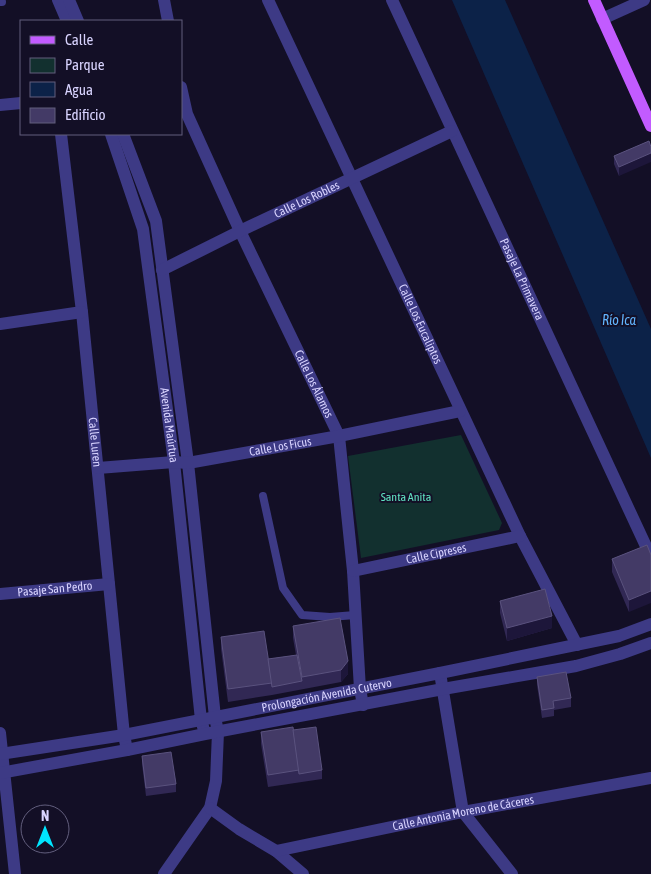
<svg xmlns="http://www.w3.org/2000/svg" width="651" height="874" viewBox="0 0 651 874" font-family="'Asap Condensed',sans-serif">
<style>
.green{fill:#12302f}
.water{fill:#0c2248}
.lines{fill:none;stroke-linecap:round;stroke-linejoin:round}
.service{stroke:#3d3a85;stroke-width:8}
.minor{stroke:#3d3a85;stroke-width:12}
.tertiary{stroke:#3d3a85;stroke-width:12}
.primary{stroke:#c25bff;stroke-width:12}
.wall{fill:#312854}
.shaded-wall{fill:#1d163a}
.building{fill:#433a66;stroke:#5a527e}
.labels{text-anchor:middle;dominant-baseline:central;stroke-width:4;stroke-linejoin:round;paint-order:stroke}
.street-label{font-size:12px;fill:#d9d4ff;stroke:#130f26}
.park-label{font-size:12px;fill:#5fe0c0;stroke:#130f26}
.water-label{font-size:14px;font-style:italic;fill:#62b6ff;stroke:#130f26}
</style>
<rect width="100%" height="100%" fill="#130f26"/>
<path class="green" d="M461 435 502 523 499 530 361 558 348 456Z"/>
<path class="water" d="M452 0H505L651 329V458Z"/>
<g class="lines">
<g class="service">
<path d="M0 2H2"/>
<path d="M263 496 283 588 302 615 330 617 355 615"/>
</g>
<g class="minor">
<path d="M58 0 67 21"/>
<path d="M69 0 78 21"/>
<path d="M164 0 168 21"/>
<path id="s1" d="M268 0 520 536 577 645"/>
<path id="s2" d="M392 0 651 557"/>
<path d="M602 19 644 0"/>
<path id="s3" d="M181 87 187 114 240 231 339 436 353 571 360 689 363 705"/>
<path d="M0 105 21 103"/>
<path id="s4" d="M61 134 82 312 124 735 127 750"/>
<path id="s5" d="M111 134 143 229 174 462 201 720 204 730"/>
<path d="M123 134 156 221 188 463 215 717 218 732 216 781 210 808 164 874"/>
<path id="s6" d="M162 270 240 231 452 131"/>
<path d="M0 324 82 312"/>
<path id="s7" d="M98 468 174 462 188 463 339 436 460 411"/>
<path id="s8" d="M353 571 520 536"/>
<path id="s9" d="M0 594 109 584"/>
<path d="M440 673 463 812 512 874"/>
<path d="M0 733 15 874"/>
<path d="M210 808 239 829 276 851 303 874"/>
<path id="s10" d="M276 851 463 812 651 778"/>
</g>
<g class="tertiary">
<path id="s11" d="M0 754 124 735 440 673 619 636 651 624"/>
<path d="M0 773 127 750 205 734 443 689 576 666 620 654 651 643"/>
</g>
<path class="primary" d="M594 0 651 126"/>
</g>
<g class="wall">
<path d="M649 141 619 176 614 164V156Z"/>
<path d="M647 545 629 612 612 572V559Z"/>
<path d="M500 601 552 628 507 641 500 613Z"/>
<path d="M293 626 348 674 341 682 272 695 228 702 221 649V637L268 659 296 655 293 638Z"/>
<path d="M537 677 571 698V707L554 710V716L542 718 537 685Z"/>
<path d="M293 730 322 770V779L268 787 261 744V732Z"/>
<path d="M142 756 176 784V792L146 796 142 764Z"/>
</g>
<g class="shaded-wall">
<path d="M651 153V162L619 176V167Z"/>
<path d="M651 591V603L629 612V600Z"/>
<path d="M552 616V628L507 641V628Z"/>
<path d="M348 661V674L341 682V670Z"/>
</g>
<g class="building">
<path d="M649 141 651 147V153L619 167 614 156Z"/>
<path d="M647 545 651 555V591L629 600 612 559Z"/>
<path d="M545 589 552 616 507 628 500 601Z"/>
<path d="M340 618 348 661 341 670 302 677 293 626Z"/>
<path d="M264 631 272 683 228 689 221 637Z"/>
<path d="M297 655 302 681 272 687 268 659Z"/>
<path d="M566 672 571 698 553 701 554 708 542 710 537 677Z"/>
<path d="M293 727 299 770 268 775 261 732Z"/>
<path d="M316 727 322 770 299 774 293 730Z"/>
<path d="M171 752 176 784 146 788 142 756Z"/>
</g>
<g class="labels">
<g class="street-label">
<text stroke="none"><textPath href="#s6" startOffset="161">Calle Los Robles</textPath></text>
<text stroke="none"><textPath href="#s2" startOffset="308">Pasaje La Primavera</textPath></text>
<text stroke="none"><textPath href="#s1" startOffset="358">Calle Los Eucaliptos</textPath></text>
<text stroke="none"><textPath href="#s3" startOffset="326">Calle Los Álamos</textPath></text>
<text stroke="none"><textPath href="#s5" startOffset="298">Avenida Maúrtua</textPath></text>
<text stroke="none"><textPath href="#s4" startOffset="310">Calle Luren</textPath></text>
<text stroke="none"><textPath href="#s7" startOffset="184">Calle Los Ficus</textPath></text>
<text stroke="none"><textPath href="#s8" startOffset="85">Calle Cipreses</textPath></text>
<text stroke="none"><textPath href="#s9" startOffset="55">Pasaje San Pedro</textPath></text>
<text stroke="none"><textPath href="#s11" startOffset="332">Prolongación Avenida Cutervo</textPath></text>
<text stroke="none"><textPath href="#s10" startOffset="191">Calle Antonia Moreno de Cáceres</textPath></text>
</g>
<g class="park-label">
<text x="406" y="497">Santa Anita</text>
</g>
<g class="water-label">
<text x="619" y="320">Río Ica</text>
</g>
</g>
<rect x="20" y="20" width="162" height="115" fill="#130f26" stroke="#625e7d"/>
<rect x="30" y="36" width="25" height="8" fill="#c25bff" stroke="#625e7d"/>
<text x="65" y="45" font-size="15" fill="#d9d4ff">Calle</text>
<rect x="30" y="58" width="25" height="15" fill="#12302f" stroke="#625e7d"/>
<text x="65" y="70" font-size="15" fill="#d9d4ff">Parque</text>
<rect x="30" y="82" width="25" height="15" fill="#0c2248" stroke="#625e7d"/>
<text x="65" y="95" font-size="15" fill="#d9d4ff">Agua</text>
<rect x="30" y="108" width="25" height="15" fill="#433a66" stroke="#625e7d"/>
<text x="65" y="120" font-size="15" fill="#d9d4ff">Edificio</text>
<g transform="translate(45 829)"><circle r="24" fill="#130f26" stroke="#625e7d"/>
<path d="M0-4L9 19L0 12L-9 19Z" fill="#00e5ff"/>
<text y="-8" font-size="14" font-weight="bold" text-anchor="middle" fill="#d9d4ff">N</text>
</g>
</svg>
